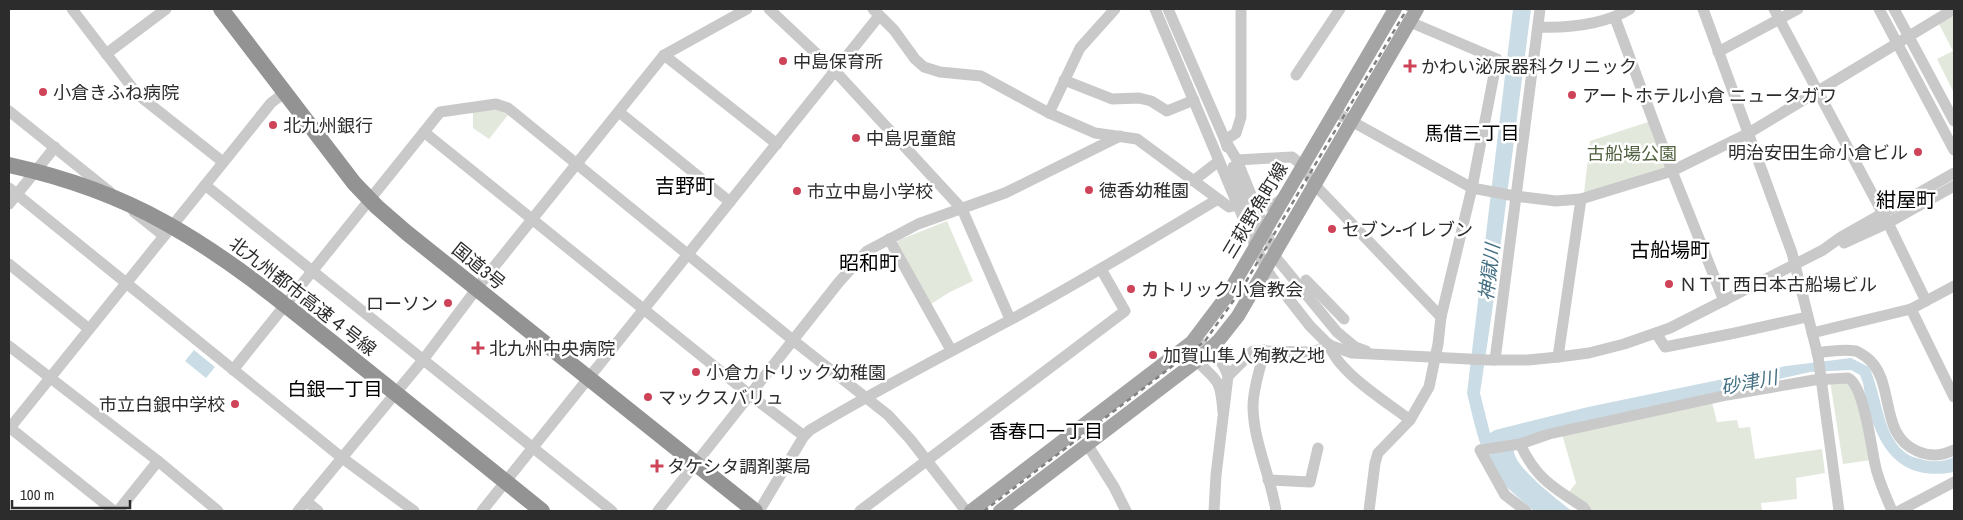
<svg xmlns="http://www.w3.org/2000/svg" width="1963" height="520" viewBox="0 0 1963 520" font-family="'Archivo Narrow','Noto Sans JP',sans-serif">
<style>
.green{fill:#e3e8dc}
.water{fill:#cadde6}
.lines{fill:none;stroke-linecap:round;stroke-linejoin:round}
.minor{stroke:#c9c9c9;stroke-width:11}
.major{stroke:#a4a4a4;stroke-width:14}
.highway{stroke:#939393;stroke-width:16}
.rail{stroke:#818181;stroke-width:2.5;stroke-dasharray:5 4;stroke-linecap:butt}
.highway-bridge{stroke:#939393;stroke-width:16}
.poi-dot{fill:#ce4358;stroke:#fff;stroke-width:2}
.labels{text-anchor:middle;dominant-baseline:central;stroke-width:5;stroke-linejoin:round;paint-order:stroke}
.poi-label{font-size:18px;fill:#2c2c2c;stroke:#fff;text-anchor:start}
.park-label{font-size:18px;fill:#526240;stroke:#fff}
.street-label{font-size:18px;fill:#2c2c2c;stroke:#fff}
.neighbourhood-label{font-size:19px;fill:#000;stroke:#fff}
.water-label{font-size:19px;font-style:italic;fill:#457084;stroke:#fff}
.quarter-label{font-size:20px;fill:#000;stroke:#fff}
</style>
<rect width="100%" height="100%" fill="#fff"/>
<g class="green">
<path d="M1954 12V93L1937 59 1953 51 1938 22Z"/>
<path d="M499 109 508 115 489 139 473 128V112Z"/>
<path d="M1651 121 1667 169 1584 193 1590 141Z"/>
<path d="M947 221 973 281 950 292 931 304 897 243 899 240Z"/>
<path d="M1830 381 1853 384 1871 460 1843 464Z"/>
<path d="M1712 402 1717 422 1737 420 1739 428 1750 427 1755 459 1822 449 1825 473 1796 478 1797 499 1761 503 1762 511H1591L1569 492 1576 483 1562 434Z"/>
</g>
<g class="water">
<path d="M1513 9H1531L1492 312 1480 393 1490 433 1495 430 1588 407 1786 366 1851 358 1869 367C1882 393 1882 440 1909 455 1913 458 1919 458 1924 460 1934 462 1944 462 1954 457V472C1891 484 1872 435 1863 383L1860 375 1851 370 1810 372 1653 407 1513 443C1514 447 1513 452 1515 455 1519 470 1559 501 1572 511H1534C1520 499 1506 488 1495 474 1480 454 1473 417 1467 393Z"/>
<path d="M194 350 215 367 206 378 185 361Z"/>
</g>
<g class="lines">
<g class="minor">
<path d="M72 9 137 94 223 162"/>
<path d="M769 9 835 71 962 209 1010 319"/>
<path d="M873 9 894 30 915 59 924 67 940 72 981 76 1049 113 1095 133 1137 139 1229 207 1237 205"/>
<path d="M1155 9 1250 234 1266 269 1273 279 1310 326 1329 345 1352 353 1488 360H1528L1558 357 1589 353 1624 344 1670 328 1823 250 1841 237 1954 173"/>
<path d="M1168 9 1225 140 1237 160 1277 259 1337 332 1355 347 1366 351"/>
<path d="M1703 9 1792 253 1818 356 1839 511"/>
<path d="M1774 9 1891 229 1926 301"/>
<path d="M1879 9 1954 150"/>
<path d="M1894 9 1954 121"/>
<path d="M1615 18 1672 171 1724 301"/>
<path d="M1538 27C1568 28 1603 25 1630 9"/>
<path d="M1718 52 1798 9"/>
<path d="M106 54 166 9"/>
<path d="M664 55 777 144"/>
<path d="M1296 75 1340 9"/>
<path d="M1064 80 1112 99 1139 98 1151 101 1167 111 1194 100"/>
<path d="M9 111 110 192"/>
<path d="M619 112 730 202"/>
<path d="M1335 112 1472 188 1515 196 1556 201 1581 199 1672 171 1747 134 1954 9"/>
<path d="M1049 113 1080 48 1115 9"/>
<path d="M424 132 750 395 804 436"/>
<path d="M1227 147 1225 140 1236 133 1241 117V9"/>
<path d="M1237 160 1292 157 1303 166 1314 184 1441 317"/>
<path d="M1233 167 1258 234"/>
<path d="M1193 181 1219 161"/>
<path d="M205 185 612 511"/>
<path d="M9 188 341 457 414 511"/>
<path d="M1255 202C1266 209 1274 206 1284 197"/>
<path d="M9 204 55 147"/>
<path d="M134 212 164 236"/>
<path d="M889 239 951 350"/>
<path d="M1844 243 1888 223 1954 186"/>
<path d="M9 264 89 329"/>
<path d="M1306 280 1344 319"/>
<path d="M1911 309 1954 397"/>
<path d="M1656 333 1665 347 1735 333 1807 317"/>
<path d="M1812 333 1911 309 1954 286"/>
<path d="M1329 344C1337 372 1387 402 1410 420"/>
<path d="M9 346 158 461 218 511"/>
<path d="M1264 350C1261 368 1253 387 1253 406 1253 441 1271 477 1276 511"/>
<path d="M1817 353C1829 351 1844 349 1856 351 1859 352 1863 355 1866 357 1897 380 1877 434 1917 451 1931 457 1941 456 1954 450"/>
<path d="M1558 357 1581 199"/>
<path d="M1495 360 1540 9"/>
<path d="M233 370 440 112 496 104 508 108 794 341 888 415 910 439 966 511"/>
<path d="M1228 376 1253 351 1309 352 1316 351 1329 345"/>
<path d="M9 427 114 511"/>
<path d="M9 429 271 103 284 93"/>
<path d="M1087 444 1114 487 1126 511"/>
<path d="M1520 444C1536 478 1552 487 1583 507L1586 511"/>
<path d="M1268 480 1310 482 1318 448"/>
<path d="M306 501 318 511"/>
<path d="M118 511 158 461"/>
<path d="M298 511 423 360 481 283 664 55 747 9"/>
<path d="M482 511 879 16"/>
<path d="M658 511 839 282 867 251 918 224 1005 193 1120 136"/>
<path d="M759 511 804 436 810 430C876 390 944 355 1012 319 1082 281 1150 240 1218 199"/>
<path d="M860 511 1125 311 1101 269"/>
<path d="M1214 511 1216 475 1228 376C1223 361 1208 342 1192 342 1185 358 1212 371 1218 384 1222 393 1222 403 1223 412"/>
<path d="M1369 511 1375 463 1378 453 1410 420 1429 387 1438 344 1441 317 1472 188 1497 59 1410 22"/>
<path d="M1526 511 1505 495 1480 450 1520 444 1549 434 1727 395 1814 380 1848 378C1864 385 1871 446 1875 464 1878 480 1886 496 1892 511"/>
<path d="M1899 511 1954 482"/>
</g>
<g class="major">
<path d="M971 511 1192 342 1226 297 1395 9"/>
<path d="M1000 511 1198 360 1219 340 1238 316 1417 9"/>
</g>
<path class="highway" d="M221 9 354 183 377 207 407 233 755 511"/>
<path class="rail" d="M984 511 1205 341 1241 290 1407 9"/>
<path class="highway-bridge" d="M9 165C63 177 116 195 164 222 233 260 293 311 354 360 417 410 480 461 542 511"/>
</g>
<g class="poi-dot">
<circle cx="783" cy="61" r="5"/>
<path d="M1407.5 58.5h5v5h5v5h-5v5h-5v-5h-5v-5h5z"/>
<circle cx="43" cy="92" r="5"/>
<circle cx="1572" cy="95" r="5"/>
<circle cx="273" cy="125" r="5"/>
<circle cx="856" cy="138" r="5"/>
<circle cx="1918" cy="152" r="5"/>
<circle cx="1089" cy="190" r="5"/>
<circle cx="797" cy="191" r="5"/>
<circle cx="1332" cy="229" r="5"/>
<circle cx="1669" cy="284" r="5"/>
<circle cx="1131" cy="289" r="5"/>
<circle cx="448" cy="303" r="5"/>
<path d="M475.5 340.5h5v5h5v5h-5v5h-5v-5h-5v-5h5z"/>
<circle cx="1153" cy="355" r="5"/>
<circle cx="696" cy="372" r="5"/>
<circle cx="648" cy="397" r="5"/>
<circle cx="235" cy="404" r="5"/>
<path d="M654.5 458.5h5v5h5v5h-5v5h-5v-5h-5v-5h5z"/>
</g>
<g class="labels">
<g class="poi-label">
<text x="793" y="61">中島保育所</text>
<text x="1421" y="66">かわい泌尿器科クリニック</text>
<text x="53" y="92">小倉きふね病院</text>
<text x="1582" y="95">アートホテル小倉 ニュータガワ</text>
<text x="283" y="125">北九州銀行</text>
<text x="866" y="138">中島児童館</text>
<text x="1908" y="152" text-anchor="end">明治安田生命小倉ビル</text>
<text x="1099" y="190">徳香幼稚園</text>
<text x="807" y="191">市立中島小学校</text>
<text x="1342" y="229">セブン-イレブン</text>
<text x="1679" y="284">ＮＴＴ西日本古船場ビル</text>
<text x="1141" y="289">カトリック小倉教会</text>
<text x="438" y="303" text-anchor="end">ローソン</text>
<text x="489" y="348">北九州中央病院</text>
<text x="1163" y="355">加賀山隼人殉教之地</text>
<text x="706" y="372">小倉カトリック幼稚園</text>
<text x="658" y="397">マックスバリュ</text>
<text x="225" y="404" text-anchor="end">市立白銀中学校</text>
<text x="667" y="466">タケシタ調剤薬局</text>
</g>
<g class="park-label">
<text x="1632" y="153">古船場公園</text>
</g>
<g class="street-label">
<text transform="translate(1255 210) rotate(-59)">三萩野魚町線</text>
<text transform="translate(479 266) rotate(39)">国道3号</text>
<text transform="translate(303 296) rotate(38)">北九州都市高速４号線</text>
</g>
<g class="neighbourhood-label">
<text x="1472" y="133">馬借三丁目</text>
<text x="335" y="389">白銀一丁目</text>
<text x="1046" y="431">香春口一丁目</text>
</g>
<g class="water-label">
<text transform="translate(1489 272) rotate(-83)">神獄川</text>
<text transform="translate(1749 382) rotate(-11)">砂津川</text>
</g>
<g class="quarter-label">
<text x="685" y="185">吉野町</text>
<text x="1906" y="199">紺屋町</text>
<text x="1670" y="249">古船場町</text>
<text x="869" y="262">昭和町</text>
</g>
</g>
<rect width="1963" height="520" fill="none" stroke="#2c2c2c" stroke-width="20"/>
<path d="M12 500v8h118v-8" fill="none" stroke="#2c2c2c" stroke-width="2.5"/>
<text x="20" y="500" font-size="15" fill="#2c2c2c" stroke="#ffffff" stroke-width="4" paint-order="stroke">100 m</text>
</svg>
